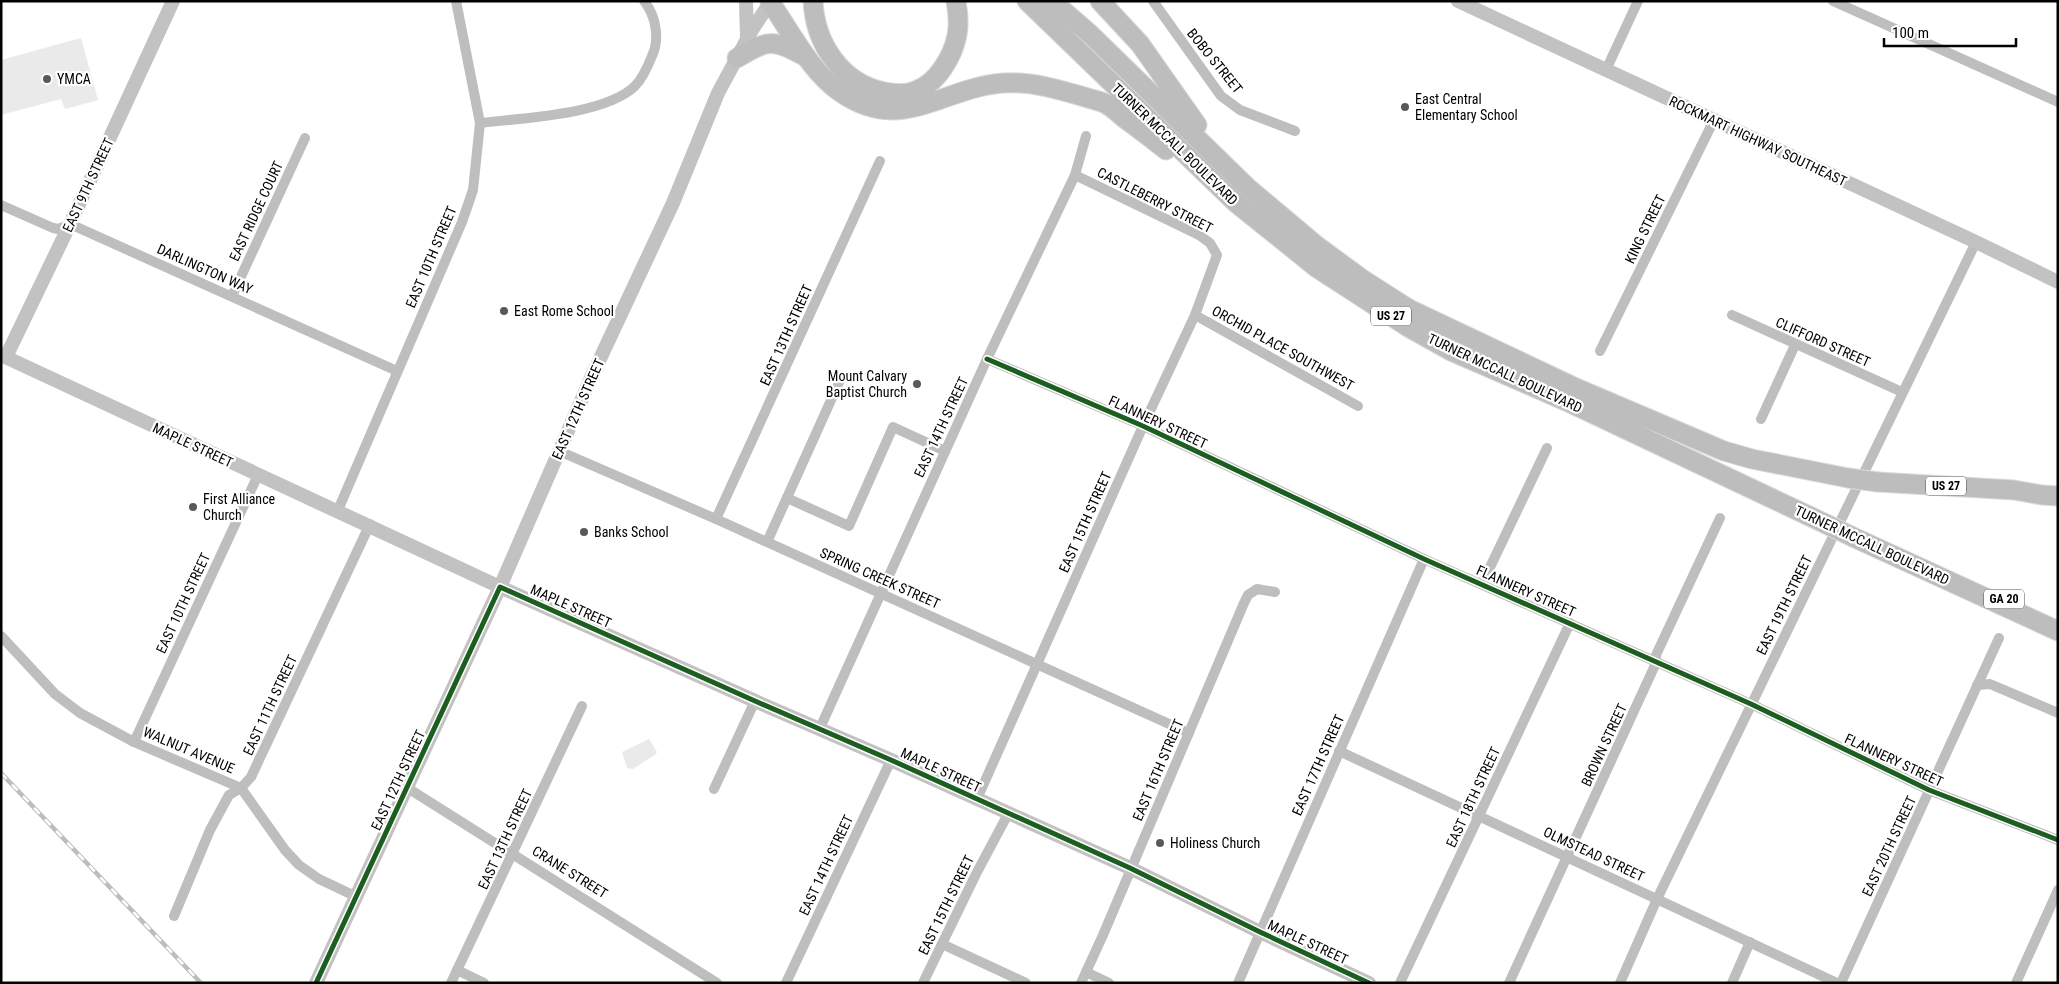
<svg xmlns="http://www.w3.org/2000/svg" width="2059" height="984" viewBox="0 0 2059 984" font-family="'Roboto Condensed',sans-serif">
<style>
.green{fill:#eaeaea}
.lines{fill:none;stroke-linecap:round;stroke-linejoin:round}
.highway-casing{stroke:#dbdbdb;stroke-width:21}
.street{stroke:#bebebe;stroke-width:10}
.secondary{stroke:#c2c2c2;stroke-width:14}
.highway{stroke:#bdbdbd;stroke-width:19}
.rail-casing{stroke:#bdbdbd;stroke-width:4.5}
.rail{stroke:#fff;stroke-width:2.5;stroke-dasharray:8;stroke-linecap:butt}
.highway-bridge-casing{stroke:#dbdbdb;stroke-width:21;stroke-linecap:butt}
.highway-bridge{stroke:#bdbdbd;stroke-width:19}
.cycleway-casing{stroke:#fff;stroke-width:8}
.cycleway{stroke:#1b5e20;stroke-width:5}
.poi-dot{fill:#595959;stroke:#fff;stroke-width:2}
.labels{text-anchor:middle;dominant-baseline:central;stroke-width:4.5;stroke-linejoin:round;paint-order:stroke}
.shield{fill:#fff;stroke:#4c4c4c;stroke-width:1}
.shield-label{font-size:12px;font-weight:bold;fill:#000}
.street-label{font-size:14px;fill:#000;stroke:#fff}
.poi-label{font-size:14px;fill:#000;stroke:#fff;text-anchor:start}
</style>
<rect width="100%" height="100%" fill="#fff"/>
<g class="green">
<path d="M81 38 98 100 65 109 61 99 1 115V60Z"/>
<path d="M649 739 657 752 656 754 633 769 627 768 622 752Z"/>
</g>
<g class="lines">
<g class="highway-casing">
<g id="highway">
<path d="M813 1C815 44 842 84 885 92 895 94 905 95 915 91 937 84 953 56 957 35 959 25 958 12 956 1"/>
<path d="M1027 1 1235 202 1317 268 1408 327 1451 351 1566 401 1826 524"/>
<path d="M1052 1 1091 35 1248 188 1317 246 1362 279 1409 309 1576 388 1724 451 1752 459 1848 478"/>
<path d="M1100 1 1140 44 1197 125"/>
<path d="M770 2C791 32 810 71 840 92 901 135 941 88 1003 83 1032 81 1061 90 1088 98 1094 100 1101 101 1106 104 1112 107 1118 113 1124 118 1138 128 1152 139 1166 150"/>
<path d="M737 58C769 39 773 39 806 57"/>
<path d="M1878 482 2014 490 2042 495 2058 496"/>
<path d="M1853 537 2058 631"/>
</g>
</g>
<g class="street">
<path d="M1153 1 1221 96 1240 110 1295 131"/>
<path d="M1833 1 2058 102"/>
<path d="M1606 70 1638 1"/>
<path d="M480 123C522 118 605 115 635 86 643 78 648 66 652 56 660 39 656 16 644 1"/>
<path d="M1 205 53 228 58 229 70 224 397 371"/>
<path d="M232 296 305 138"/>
<path d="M1195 315 1358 406"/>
<path d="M1732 315 1902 392"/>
<path d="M1600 351 1714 120"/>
<path d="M987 359 1143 426 1424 559 1751 704 1929 790 2058 840"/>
<path d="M1761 419 1795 345"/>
<path d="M559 451 716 519 1189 733"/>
<path d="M787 498 849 526 893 427 945 451"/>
<path d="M338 510 462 222 473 190 480 123 456 1"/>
<path d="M716 519 880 161"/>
<path d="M767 542 841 378"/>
<path d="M1482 584 1547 448"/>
<path d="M1 636 55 694 80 713 134 742 241 788 285 850 299 865 319 879 357 897"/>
<path d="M1977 685 1990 684 2058 713"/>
<path d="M820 728 987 359 1075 175 1086 136"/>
<path d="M134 742 258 475"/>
<path d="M1339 751 1837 983"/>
<path d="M406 787 717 983"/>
<path d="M714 789 755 701"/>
<path d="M977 799 1143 426 1195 315 1217 255 1210 243 1199 235 1075 175"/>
<path d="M174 916 210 830 229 795 241 788 251 777 370 524"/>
<path d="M942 944 1026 983"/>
<path d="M457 970 484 983"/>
<path d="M1086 972 1109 983"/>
<path d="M451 983 582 706"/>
<path d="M786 983 891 760"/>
<path d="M923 983 976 874 1008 814"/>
<path d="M1081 983 1103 935 1244 603 1248 595 1257 589 1275 592"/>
<path d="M1238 983 1424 559"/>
<path d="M1400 983 1570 623"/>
<path d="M1509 983 1656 663V655L1720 518"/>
<path d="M1620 983 1657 899 1976 242"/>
<path d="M1732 983 1750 942"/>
<path d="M1841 983 1999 638"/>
<path d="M2016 983 2058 890"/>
</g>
<g class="secondary">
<path d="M746 1 747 38"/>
<path d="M1458 1 1976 242 2058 282"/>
<path d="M1 355 500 587 755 701 891 760 1130 868 1260 932 1369 983"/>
<path d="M6 357 70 224 173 1"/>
<path d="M316 983 500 587 591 378 673 203 718 93 752 30 771 1"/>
</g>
<use href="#highway" class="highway"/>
<g class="rail-casing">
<path id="rail" d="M1 773 201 983"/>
</g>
<use href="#rail" class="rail"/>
<g class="highway-bridge-casing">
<g id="highway-bridge">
<path d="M1848 478 1878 482"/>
<path d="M1826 524 1853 537"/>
</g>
</g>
<use href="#highway-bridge" class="highway-bridge"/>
<g class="cycleway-casing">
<g id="cycleway">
<path d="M987 359 1143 426 1424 559 1751 704 1929 790 2058 840"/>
<path d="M316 983 500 587 755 701 891 760 1130 868 1260 932 1369 983"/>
</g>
</g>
<use href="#cycleway" class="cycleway"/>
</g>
<g class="poi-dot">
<circle cx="47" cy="79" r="5"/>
<circle cx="1405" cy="107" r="5"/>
<circle cx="504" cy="311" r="5"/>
<circle cx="917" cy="384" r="5"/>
<circle cx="193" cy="507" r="5"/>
<circle cx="584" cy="532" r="5"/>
<circle cx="1160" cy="843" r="5"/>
</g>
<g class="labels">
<g class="shield">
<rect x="1371" y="306.5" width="40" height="19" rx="4"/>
<rect x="1926" y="476.5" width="40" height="19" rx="4"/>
<rect x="1984" y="589.5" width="40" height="19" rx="4"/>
</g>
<g class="shield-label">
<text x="1391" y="316">US 27</text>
<text x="1946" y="486">US 27</text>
<text x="2004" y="599">GA 20</text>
</g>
<g class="street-label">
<text transform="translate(1215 61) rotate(51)">BOBO STREET</text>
<text transform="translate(1758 141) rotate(25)">ROCKMART HIGHWAY SOUTHEAST</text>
<text transform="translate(1175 144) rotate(44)">TURNER MCCALL BOULEVARD</text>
<text transform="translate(88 185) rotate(-65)">EAST 9TH STREET</text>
<text transform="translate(1155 200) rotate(27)">CASTLEBERRY STREET</text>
<text transform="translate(256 211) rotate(-65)">EAST RIDGE COURT</text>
<text transform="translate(1645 229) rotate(-64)">KING STREET</text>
<text transform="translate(431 257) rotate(-67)">EAST 10TH STREET</text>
<text transform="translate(205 269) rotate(24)">DARLINGTON WAY</text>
<text transform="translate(786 335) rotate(-66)">EAST 13TH STREET</text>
<text transform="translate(1823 342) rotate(24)">CLIFFORD STREET</text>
<text transform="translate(1283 348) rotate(29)">ORCHID PLACE SOUTHWEST</text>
<text transform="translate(1505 373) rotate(25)">TURNER MCCALL BOULEVARD</text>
<text transform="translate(578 409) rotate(-66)">EAST 12TH STREET</text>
<text transform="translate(1158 422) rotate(25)">FLANNERY STREET</text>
<text transform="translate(941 427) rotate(-65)">EAST 14TH STREET</text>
<text transform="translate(193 445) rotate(25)">MAPLE STREET</text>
<text transform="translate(1085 522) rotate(-66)">EAST 15TH STREET</text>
<text transform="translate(1872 545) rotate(25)">TURNER MCCALL BOULEVARD</text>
<text transform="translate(880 578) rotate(24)">SPRING CREEK STREET</text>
<text transform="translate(1526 591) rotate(24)">FLANNERY STREET</text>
<text transform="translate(183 603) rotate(-65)">EAST 10TH STREET</text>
<text transform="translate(1784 605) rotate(-64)">EAST 19TH STREET</text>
<text transform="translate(571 606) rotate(24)">MAPLE STREET</text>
<text transform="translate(270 705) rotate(-65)">EAST 11TH STREET</text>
<text transform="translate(1604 745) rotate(-65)">BROWN STREET</text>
<text transform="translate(189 750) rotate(23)">WALNUT AVENUE</text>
<text transform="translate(1894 760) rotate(25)">FLANNERY STREET</text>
<text transform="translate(1318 765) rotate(-66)">EAST 17TH STREET</text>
<text transform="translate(941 770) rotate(25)">MAPLE STREET</text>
<text transform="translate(1158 770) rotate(-67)">EAST 16TH STREET</text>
<text transform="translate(398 780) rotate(-65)">EAST 12TH STREET</text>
<text transform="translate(1473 797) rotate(-65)">EAST 18TH STREET</text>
<text transform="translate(505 839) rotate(-65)">EAST 13TH STREET</text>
<text transform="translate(1889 846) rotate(-65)">EAST 20TH STREET</text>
<text transform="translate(1594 854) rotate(25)">OLMSTEAD STREET</text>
<text transform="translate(826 865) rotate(-65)">EAST 14TH STREET</text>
<text transform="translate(570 872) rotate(32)">CRANE STREET</text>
<text transform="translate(946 905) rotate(-64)">EAST 15TH STREET</text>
<text transform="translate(1308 942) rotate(25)">MAPLE STREET</text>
</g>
<g class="poi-label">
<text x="57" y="79">YMCA</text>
<text x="1415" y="99">East Central<tspan x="1415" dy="16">Elementary School</tspan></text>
<text x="514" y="311">East Rome School</text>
<text x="907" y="376" text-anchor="end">Mount Calvary<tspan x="907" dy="16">Baptist Church</tspan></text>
<text x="203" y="499">First Alliance<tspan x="203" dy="16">Church</tspan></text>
<text x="594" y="532">Banks School</text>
<text x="1170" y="843">Holiness Church</text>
</g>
</g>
<rect width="2059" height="984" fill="none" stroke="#000000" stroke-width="5"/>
<path d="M1884 38v8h132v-8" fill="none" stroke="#000000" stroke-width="2.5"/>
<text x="1892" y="38" font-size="15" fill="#000000" stroke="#ffffff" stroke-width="4" paint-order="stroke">100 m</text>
</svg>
